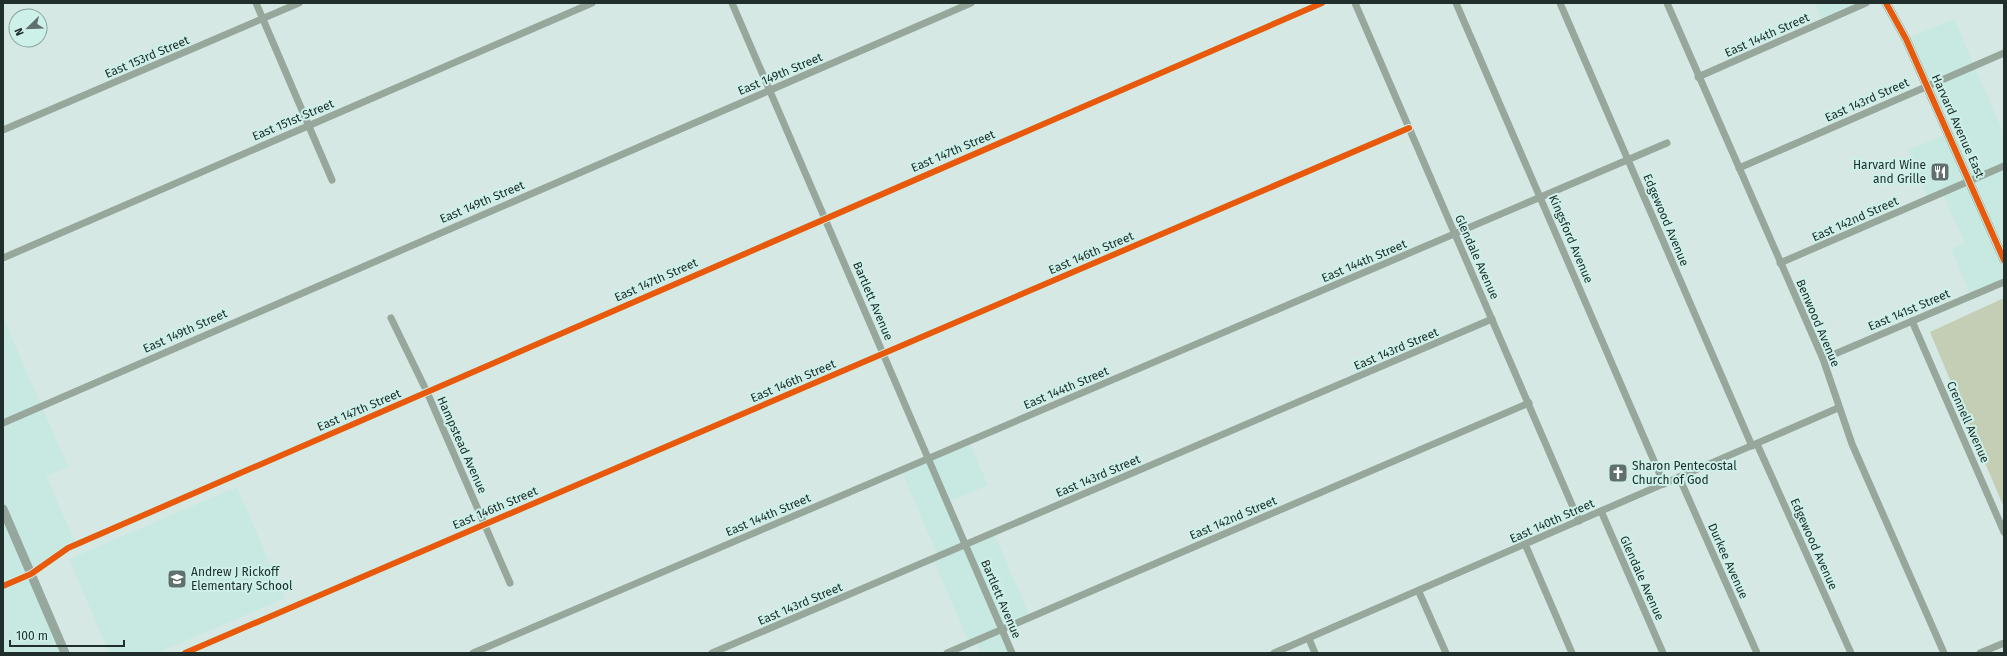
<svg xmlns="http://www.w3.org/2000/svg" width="2007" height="656" viewBox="0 0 2007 656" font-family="'Fira Sans',sans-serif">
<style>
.built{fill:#c8e9e2}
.green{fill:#c4ceb4}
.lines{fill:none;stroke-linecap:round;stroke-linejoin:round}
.minor{stroke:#97a79c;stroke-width:7}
.major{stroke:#96a89e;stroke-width:9}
.cycleway-casing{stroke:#cdf0e9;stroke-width:8}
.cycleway{stroke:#e8590c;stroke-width:6}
.labels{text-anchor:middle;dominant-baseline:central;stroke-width:4;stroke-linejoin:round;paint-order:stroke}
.street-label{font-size:12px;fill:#212f2c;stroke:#cdf0e9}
.poi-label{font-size:12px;fill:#212f2c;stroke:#cdf0e9;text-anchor:start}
</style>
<rect width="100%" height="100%" fill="#d5e8e4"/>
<g class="built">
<path d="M1815 3H1866L1823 22Z"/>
<path d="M1954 19 2004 134V282L1971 296 1951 249 1965 243 1942 193 1928 199 1908 150 1949 133 1906 39Z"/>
<path d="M5 322 68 467 46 476 76 544 31 574 65 653H3V323Z"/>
<path d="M969 442 988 485 948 502 966 545 994 533 1030 617 1002 629 1012 653H980L975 641 969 643 933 559 938 556 901 470Z"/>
<path d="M237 487 285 598 157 653H109L69 559Z"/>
</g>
<path class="green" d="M2004 298V508L1930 332Z"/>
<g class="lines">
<g class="minor">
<path d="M256 3 332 180"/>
<path d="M732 3 1012 653"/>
<path d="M1355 3 1579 521"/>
<path d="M1456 3 1664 484"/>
<path d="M1560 3 1752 446"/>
<path d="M1667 3 1823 359 1852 444 1944 653"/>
<path d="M1698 77 1866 3"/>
<path d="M3 130 299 3"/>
<path d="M1739 168 2004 53"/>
<path d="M3 258 592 3"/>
<path d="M1780 263 2004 166"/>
<path d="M391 318 427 392 510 583"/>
<path d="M1912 321 2004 532"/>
<path d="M1823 359 2004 282"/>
<path d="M3 423 971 3"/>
<path d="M1757 444 1851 653"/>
<path d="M1679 477 1757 653"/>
<path d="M1601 511 1663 653"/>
<path d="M1525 544 1572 653"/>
<path d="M3 586 31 574 68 548 1322 3"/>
<path d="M1419 592 1446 653"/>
<path d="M1309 639 1315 653"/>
<path d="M185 653 1409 128"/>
<path d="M473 653 1667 143"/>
<path d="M712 653 1492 319"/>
<path d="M947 653 1529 403"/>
<path d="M1274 653 1838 408"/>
<path d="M1980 653 2004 643"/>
</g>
<g class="major">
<path d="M1886 3 1906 39 2004 260"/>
<path d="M3 509 65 653"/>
</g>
<g class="cycleway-casing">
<g id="cycleway">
<path d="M1886 3 1906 39 2004 260"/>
<path d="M3 586 31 574 68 548 1322 3"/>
<path d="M185 653 1409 128"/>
</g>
</g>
<use href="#cycleway" class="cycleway"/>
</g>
<defs>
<g id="restaurant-square" transform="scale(1)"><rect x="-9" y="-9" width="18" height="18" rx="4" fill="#60706c" stroke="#cdf0e9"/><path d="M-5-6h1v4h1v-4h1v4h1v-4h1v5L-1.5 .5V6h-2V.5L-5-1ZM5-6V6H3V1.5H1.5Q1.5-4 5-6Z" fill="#fff"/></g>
<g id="church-square" transform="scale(1)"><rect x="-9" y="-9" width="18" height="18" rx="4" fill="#60706c" stroke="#cdf0e9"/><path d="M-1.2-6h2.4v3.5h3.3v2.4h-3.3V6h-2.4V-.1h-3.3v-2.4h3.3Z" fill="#fff"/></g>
<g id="school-square" transform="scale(1)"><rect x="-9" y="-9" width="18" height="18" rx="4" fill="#60706c" stroke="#cdf0e9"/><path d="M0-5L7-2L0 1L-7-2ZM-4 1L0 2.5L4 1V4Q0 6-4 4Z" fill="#fff"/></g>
</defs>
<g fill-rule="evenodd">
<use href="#restaurant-square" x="1940" y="172"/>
<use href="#church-square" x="1618" y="473"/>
<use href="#school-square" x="177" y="579"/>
</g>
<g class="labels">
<g class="street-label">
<text transform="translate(1767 35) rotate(-24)">East 144th Street</text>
<text transform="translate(147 57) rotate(-23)">East 153rd Street</text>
<text transform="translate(780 74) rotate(-23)">East 149th Street</text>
<text transform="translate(1867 100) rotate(-24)">East 143rd Street</text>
<text transform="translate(293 120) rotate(-23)">East 151st Street</text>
<text transform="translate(1958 126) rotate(66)">Harvard Avenue East</text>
<text transform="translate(953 151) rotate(-23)">East 147th Street</text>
<text transform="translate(482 202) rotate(-23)">East 149th Street</text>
<text transform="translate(1855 219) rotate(-24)">East 142nd Street</text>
<text transform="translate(1666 220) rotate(67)">Edgewood Avenue</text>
<text transform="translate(1571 239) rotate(67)">Kingsford Avenue</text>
<text transform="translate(1091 253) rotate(-23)">East 146th Street</text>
<text transform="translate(1477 257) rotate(66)">Glendale Avenue</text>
<text transform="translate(1364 261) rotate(-23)">East 144th Street</text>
<text transform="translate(656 280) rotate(-24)">East 147th Street</text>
<text transform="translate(873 301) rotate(67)">Bartlett Avenue</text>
<text transform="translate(1909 310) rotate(-23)">East 141st Street</text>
<text transform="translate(1818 323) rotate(67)">Benwood Avenue</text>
<text transform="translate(185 331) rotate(-24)">East 149th Street</text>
<text transform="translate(1396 349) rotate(-23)">East 143rd Street</text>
<text transform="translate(793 381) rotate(-23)">East 146th Street</text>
<text transform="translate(1066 388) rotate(-23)">East 144th Street</text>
<text transform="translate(359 410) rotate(-23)">East 147th Street</text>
<text transform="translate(1968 422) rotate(66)">Crennell Avenue</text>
<text transform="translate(462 445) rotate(66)">Hampstead Avenue</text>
<text transform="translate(1098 476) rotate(-23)">East 143rd Street</text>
<text transform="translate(495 508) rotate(-23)">East 146th Street</text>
<text transform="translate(768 515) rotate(-23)">East 144th Street</text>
<text transform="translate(1233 518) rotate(-23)">East 142nd Street</text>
<text transform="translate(1552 521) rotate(-24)">East 140th Street</text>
<text transform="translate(1814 544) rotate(66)">Edgewood Avenue</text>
<text transform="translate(1728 561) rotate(66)">Durkee Avenue</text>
<text transform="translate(1642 578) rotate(66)">Glendale Avenue</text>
<text transform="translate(1001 599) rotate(67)">Bartlett Avenue</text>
<text transform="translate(800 604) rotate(-23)">East 143rd Street</text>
</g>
<g class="poi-label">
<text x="1926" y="165" text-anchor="end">Harvard Wine<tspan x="1926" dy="14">and Grille</tspan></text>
<text x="1632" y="466">Sharon Pentecostal<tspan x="1632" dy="14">Church of God</tspan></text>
<text x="191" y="572">Andrew J Rickoff<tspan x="191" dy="14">Elementary School</tspan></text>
</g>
</g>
<rect width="2007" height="656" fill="none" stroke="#212f2c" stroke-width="8"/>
<g transform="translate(28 28) rotate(247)"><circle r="19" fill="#cdf0e9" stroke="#88a39d"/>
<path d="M0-3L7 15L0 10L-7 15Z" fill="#60706c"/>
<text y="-6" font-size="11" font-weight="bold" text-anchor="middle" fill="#212f2c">N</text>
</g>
<path d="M10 640v6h114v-6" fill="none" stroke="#212f2c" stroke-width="2"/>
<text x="16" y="640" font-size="12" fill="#212f2c" stroke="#cdf0e9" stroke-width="3" paint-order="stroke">100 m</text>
</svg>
